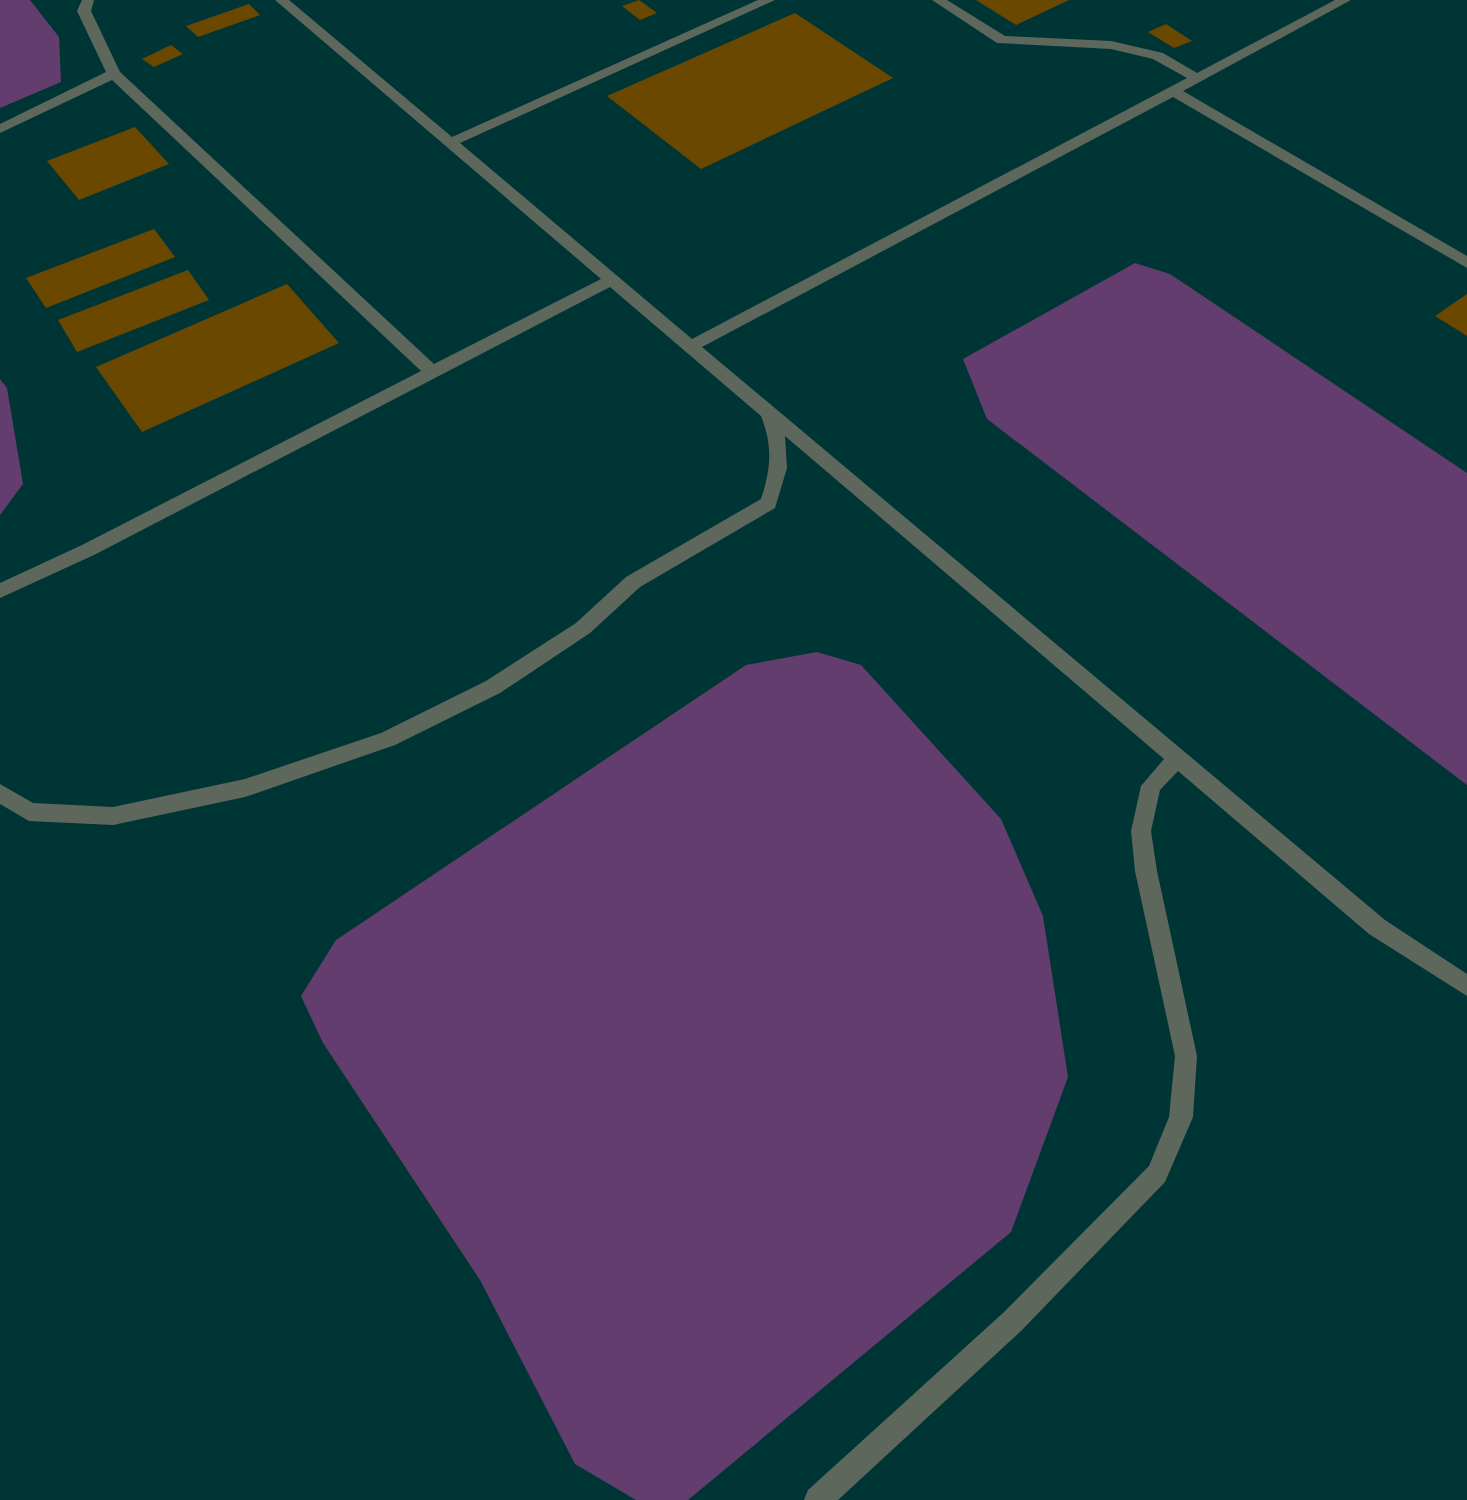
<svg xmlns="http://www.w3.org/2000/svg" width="1467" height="1500" viewBox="0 0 1467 1500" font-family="Raleway,sans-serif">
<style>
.water{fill:#623d6e}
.building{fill:#6b4800}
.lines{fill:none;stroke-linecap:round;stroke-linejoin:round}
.lane{fill:#5e675b;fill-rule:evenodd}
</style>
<rect width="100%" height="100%" fill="#003536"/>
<g class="water">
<path d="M0 0H30L59 37 61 82 0 108Z"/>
<path d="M1135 263 1170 274 1467 473V785L987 419 963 359Z"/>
<path d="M0 379 7 388 23 484 0 515Z"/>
<path d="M817 652 861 665 1001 819 1043 916 1068 1077 1011 1232 688 1500H636L575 1464 480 1280 323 1043 301 996 336 940 746 665Z"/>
</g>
<g class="building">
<path d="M639 0 657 13 640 20 622 6Z"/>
<path d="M976 0H1069L1016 25Z"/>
<path d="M249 4 260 15 198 37 186 26Z"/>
<path d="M795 13 893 78 701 169 607 96Z"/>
<path d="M1166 24 1192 41 1174 48 1148 32Z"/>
<path d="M171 45 183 54 154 67 142 59Z"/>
<path d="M135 127 169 164 79 200 47 161Z"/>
<path d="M154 229 175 257 46 308 26 278Z"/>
<path d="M188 270 209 300 77 352 58 320Z"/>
<path d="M287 284 339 343 142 432 96 367Z"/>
<path d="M1467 294V336L1435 316Z"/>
</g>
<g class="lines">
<path class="lane" d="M82 0H94L91 11 120 72 434 364 601 279 275 0H289L452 137 758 0H775L460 143 692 339 1187 78 1153 59 1111 49 997 43 932 0H947L1005 36 1111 41 1163 53 1197 73 1335 0H1351L1183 91 1467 256V268L1173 97 702 347 1385 920 1467 974V996L1369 934 1178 771 1160 790 1151 831 1157 871 1197 1056 1193 1117 1165 1182 1021 1331 838 1500H804L808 1490 1003 1313 1149 1166 1169 1117 1175 1056 1135 871 1131 831 1141 786 1164 759 785 436 787 468 775 508 640 587 590 633 500 693 395 745 245 797 113 825 29 821 0 804V784L33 803 113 807 245 779 381 733 486 681 576 623 626 577 761 499C771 469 773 446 761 416L610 287 94 555 0 598V583L82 545 421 371 112 80 0 133V124L106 72 77 11Z"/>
</g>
</svg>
